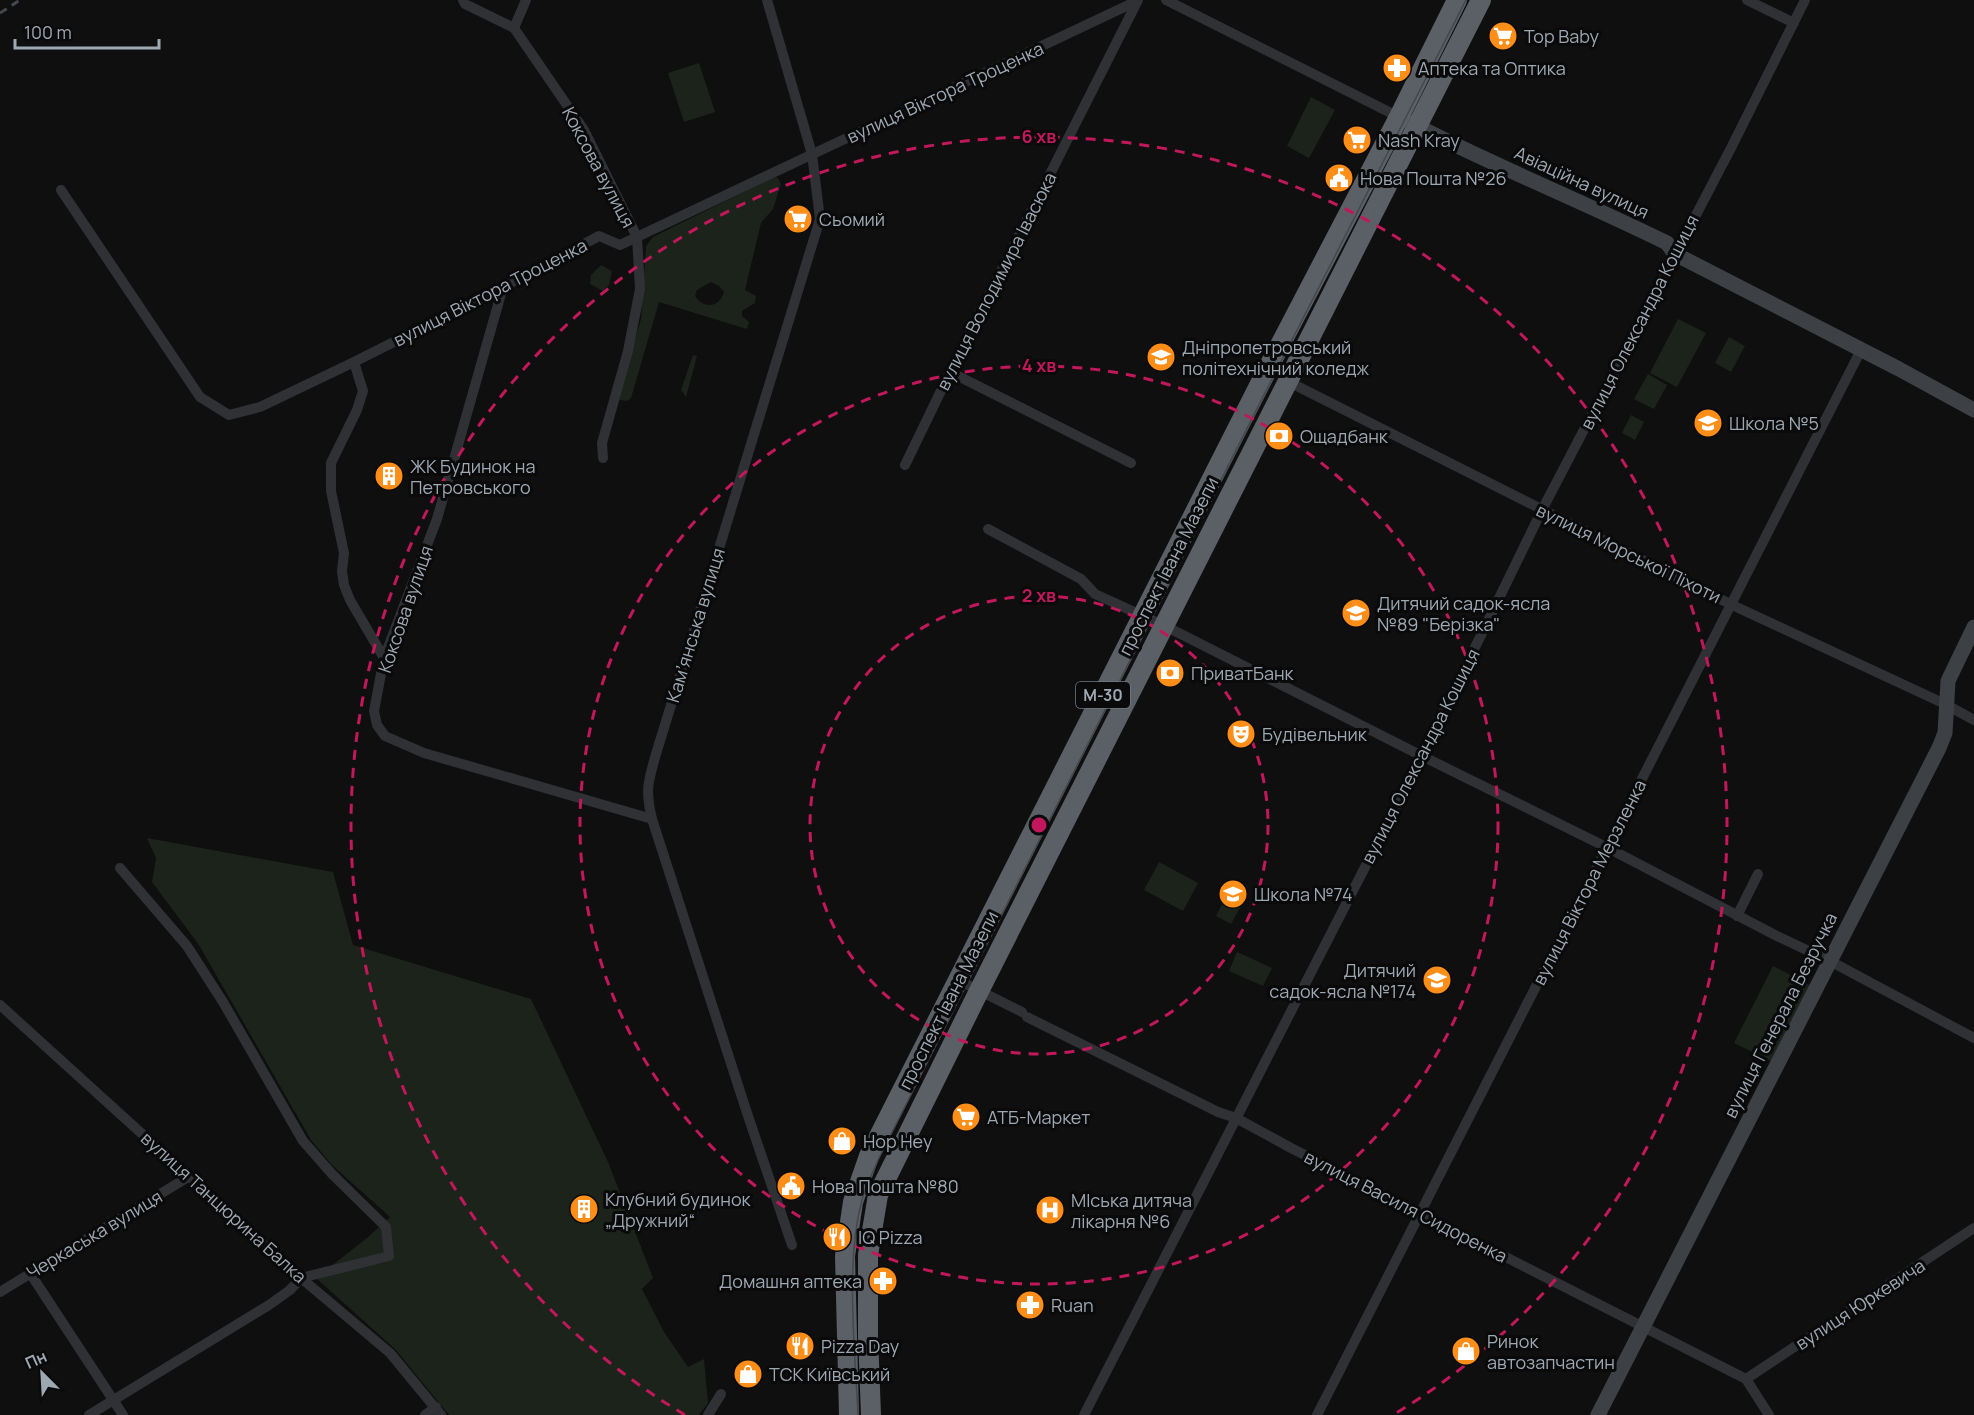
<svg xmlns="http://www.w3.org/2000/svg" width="1974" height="1415" viewBox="0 0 1974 1415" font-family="Manrope,sans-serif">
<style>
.green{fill:#1b231b;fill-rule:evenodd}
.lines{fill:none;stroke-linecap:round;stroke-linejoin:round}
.street{stroke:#2f3135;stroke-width:10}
.secondary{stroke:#3d4146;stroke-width:15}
.highway{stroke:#5b6067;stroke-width:20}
.tram{stroke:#44484d;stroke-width:1.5}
.rail{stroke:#44484d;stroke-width:3;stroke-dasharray:8 6;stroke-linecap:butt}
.ring{fill:none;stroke:#c2185b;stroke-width:3;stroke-dasharray:10 8}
.labels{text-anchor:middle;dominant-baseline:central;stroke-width:6;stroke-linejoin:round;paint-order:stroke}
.shield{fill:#0a0a0b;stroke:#727981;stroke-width:1.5}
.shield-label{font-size:16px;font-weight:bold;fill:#9ea8b3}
.poi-label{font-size:18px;fill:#9ea8b3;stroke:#0a0a0b;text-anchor:start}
.street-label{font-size:18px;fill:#9ea8b3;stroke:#0a0a0b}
.centre{fill:#c2185b;stroke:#0a0a0b;stroke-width:3}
.ring-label{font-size:18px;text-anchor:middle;font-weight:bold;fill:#c2185b;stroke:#0a0a0b;stroke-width:6;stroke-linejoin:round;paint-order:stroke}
</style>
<rect width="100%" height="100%" fill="#0f0f10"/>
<g class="green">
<path d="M699 63 715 112 684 122 668 73Z"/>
<path d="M1311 97 1335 110 1309 158 1287 146Z"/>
<path d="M774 177 778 178 781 184 773 209 761 223 745 290 756 296 755 303 742 311V316L749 322 747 329 659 302 631 398 627 401 620 400 619 396 641 319 646 246 653 237ZM711 282 719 286 724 292C719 308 704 309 695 296L697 290Z"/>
<path d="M601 265 612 271 609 285 603 291 590 284 591 275Z"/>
<path d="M1678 319 1706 333 1677 387 1650 373Z"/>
<path d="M1729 337 1745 346 1731 372 1715 363Z"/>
<path d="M693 355 697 356 686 397 681 390Z"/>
<path d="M1648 374 1667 385 1654 409 1634 399Z"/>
<path d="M1631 415 1644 422 1635 440 1622 433Z"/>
<path d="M147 838 333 872 353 945 531 999 608 1162 653 1278 642 1289 664 1332 688 1367 704 1359 708 1403 699 1415H449L395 1349 316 1278 367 1238 390 1217 332 1165 311 1140 199 945 152 882 156 858Z"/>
<path d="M1159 862 1198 883 1183 911 1144 890Z"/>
<path d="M1231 887 1247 895 1231 924 1216 916Z"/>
<path d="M1237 952 1272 968 1263 986 1229 971Z"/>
<path d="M1773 966 1812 986 1773 1062 1734 1043Z"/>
</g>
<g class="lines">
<g class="street">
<path d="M463 0 465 4 514 28 584 130 637 237 640 289 628 351 602 443 603 458"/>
<path d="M767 0 812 154 820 219 656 754C648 782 645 790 652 819L748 1116 792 1245"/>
<path d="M1166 0 1399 117"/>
<path d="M1747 0 1794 23"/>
<path d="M514 28 526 0"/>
<path d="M61 190 200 397 229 415 260 407 354 362 503 287 599 236 620 245 1137 1"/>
<path d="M503 287 437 519 384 658 374 711 377 725 385 736 424 753 652 819"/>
<path d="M354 362 363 391 357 410 331 463V491L344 553 342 571 344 585 350 600 384 658"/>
<path d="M950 372 1131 463"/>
<path d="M1287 381 1730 604 1945 704 1974 720"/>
<path d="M905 465 952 368 1138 0"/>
<path d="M988 529 1081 579 1095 594 1165 626 1422 756 1606 847 1775 935 1830 961 1974 1038"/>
<path d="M1737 916 1758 874"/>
<path d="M958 980 1022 1012"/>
<path d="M0 1005 301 1278 390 1353 441 1415"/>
<path d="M1027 1017 1218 1112 1236 1118 1291 1148 1746 1379 1769 1415"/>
<path d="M30 1273 123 1415"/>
<path d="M0 1292 188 1177"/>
<path d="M1746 1379 1974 1228"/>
<path d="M89 1415 269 1305 290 1290 301 1278 389 1256 386 1227 332 1174 303 1141 223 1002 187 946 120 868"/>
<path d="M425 1415 436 1407"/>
<path d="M708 1415 721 1394"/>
<path d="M1084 1415 1422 756 1542 510 1731 148 1805 0"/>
<path d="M1317 1415 1861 350"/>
</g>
<g class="secondary">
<path d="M1409 122C1494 166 1582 201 1667 243L1675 254 1899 369 1974 410"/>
<path d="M1598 1415 1939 748 1945 733 1948 681 1974 627"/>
</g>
<g class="highway">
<path d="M849 1415 845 1256 853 1202 869 1156 1267 370 1399 117 1457 0"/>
<path d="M871 1415 868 1336V1255L878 1195 979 991 1481 0"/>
</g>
<path class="tram" d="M858 1415C855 1349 844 1252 865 1190 869 1180 874 1170 878 1160L1275 373 1466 0"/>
<path class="rail" d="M0 13 20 0"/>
</g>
<g class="ring">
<circle cx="1039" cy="825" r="229"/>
<circle cx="1039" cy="825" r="459"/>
<path d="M685 1415A688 688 0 1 1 1393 1415"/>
</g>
<defs>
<g id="supermarket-disc" transform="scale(1.5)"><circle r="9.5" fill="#ff8e18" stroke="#0a0a0b"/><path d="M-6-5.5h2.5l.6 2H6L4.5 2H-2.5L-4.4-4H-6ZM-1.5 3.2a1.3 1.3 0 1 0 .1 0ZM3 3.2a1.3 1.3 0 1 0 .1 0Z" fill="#fff"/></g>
<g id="pharmacy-disc" transform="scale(1.5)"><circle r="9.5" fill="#ff8e18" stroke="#0a0a0b"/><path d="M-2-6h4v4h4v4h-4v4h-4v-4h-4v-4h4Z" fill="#fff"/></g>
<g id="civic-disc" transform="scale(1.5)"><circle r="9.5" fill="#ff8e18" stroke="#0a0a0b"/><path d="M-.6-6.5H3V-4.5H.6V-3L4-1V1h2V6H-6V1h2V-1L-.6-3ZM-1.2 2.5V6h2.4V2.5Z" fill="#fff"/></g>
<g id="university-disc" transform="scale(1.5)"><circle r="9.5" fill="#ff8e18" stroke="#0a0a0b"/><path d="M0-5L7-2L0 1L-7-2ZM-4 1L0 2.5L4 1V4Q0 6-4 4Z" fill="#fff"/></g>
<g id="school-disc" transform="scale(1.5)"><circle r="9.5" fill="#ff8e18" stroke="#0a0a0b"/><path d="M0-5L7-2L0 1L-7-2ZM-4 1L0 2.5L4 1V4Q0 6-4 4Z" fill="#fff"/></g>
<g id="bank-disc" transform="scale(1.5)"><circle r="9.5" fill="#ff8e18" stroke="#0a0a0b"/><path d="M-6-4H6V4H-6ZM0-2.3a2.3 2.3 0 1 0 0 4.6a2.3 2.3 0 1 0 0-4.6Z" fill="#fff"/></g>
<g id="building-disc" transform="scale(1.5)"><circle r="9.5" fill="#ff8e18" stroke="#0a0a0b"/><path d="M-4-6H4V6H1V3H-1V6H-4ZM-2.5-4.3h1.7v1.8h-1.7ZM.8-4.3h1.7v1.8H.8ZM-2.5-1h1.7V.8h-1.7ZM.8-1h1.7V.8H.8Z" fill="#fff"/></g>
<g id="theatre-disc" transform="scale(1.5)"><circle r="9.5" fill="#ff8e18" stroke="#0a0a0b"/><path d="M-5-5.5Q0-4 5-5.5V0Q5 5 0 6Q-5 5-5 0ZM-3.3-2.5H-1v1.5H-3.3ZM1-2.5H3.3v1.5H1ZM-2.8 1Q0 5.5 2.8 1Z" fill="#fff"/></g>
<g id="shop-disc" transform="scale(1.5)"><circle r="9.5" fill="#ff8e18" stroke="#0a0a0b"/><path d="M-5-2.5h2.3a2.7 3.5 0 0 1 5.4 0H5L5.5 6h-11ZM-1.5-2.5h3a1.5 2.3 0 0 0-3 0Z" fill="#fff"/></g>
<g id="hospital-disc" transform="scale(1.5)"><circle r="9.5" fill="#ff8e18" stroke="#0a0a0b"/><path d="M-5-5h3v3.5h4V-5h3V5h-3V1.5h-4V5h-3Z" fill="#fff"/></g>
<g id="restaurant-disc" transform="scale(1.5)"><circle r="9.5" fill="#ff8e18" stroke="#0a0a0b"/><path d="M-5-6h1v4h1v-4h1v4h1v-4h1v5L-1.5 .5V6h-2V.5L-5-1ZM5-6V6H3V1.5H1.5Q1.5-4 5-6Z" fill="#fff"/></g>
</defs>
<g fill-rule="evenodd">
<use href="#supermarket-disc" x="1503" y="36"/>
<use href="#pharmacy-disc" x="1397" y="68"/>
<use href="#supermarket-disc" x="1357" y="140"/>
<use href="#civic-disc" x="1339" y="178"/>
<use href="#supermarket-disc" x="798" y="219"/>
<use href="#university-disc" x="1161" y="357"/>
<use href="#school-disc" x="1708" y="423"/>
<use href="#bank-disc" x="1279" y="436"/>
<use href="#building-disc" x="389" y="476"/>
<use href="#school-disc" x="1356" y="613"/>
<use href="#bank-disc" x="1170" y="673"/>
<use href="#theatre-disc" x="1241" y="734"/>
<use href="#school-disc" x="1233" y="894"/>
<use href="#school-disc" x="1437" y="980"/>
<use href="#supermarket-disc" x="966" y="1117"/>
<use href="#shop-disc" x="842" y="1141"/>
<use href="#civic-disc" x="791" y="1186"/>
<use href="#building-disc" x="584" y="1209"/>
<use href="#hospital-disc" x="1050" y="1210"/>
<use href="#restaurant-disc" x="837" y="1237"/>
<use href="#pharmacy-disc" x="883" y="1281"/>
<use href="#pharmacy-disc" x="1030" y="1305"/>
<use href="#restaurant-disc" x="800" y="1346"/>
<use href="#shop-disc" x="1466" y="1351"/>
<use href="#shop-disc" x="748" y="1374"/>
</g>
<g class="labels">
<rect class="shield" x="1076" y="682" width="54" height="26" rx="4.5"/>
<g class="shield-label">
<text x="1103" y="695">М-30</text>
</g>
<g class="poi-label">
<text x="1524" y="36">Top Baby</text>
<text x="1418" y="68">Аптека та Оптика</text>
<text x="1378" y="140">Nash Kray</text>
<text x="1360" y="178">Нова Пошта №26</text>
<text x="819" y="219">Сьомий</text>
<text x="1182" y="347">Дніпропетровський<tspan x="1182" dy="21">політехнічний коледж</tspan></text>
<text x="1729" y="423">Школа №5</text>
<text x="1300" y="436">Ощадбанк</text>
<text x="410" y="466">ЖК Будинок на<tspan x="410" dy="21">Петровського</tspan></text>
<text x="1377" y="603">Дитячий садок-ясла<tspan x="1377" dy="21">№89 "Берізка"</tspan></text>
<text x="1191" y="673">ПриватБанк</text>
<text x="1262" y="734">Будівельник</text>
<text x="1254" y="894">Школа №74</text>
<text x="1416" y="970" text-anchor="end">Дитячий<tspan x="1416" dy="21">садок-ясла №174</tspan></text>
<text x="987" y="1117">АТБ-Маркет</text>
<text x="863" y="1141">Hop Hey</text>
<text x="812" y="1186">Нова Пошта №80</text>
<text x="605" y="1199">Клубний будинок<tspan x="605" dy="21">„Дружний“</tspan></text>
<text x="1071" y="1200">МІська дитяча<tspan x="1071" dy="21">лікарня №6</tspan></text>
<text x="858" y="1237">IQ Pizza</text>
<text x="862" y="1281" text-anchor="end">Домашня аптека</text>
<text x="1051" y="1305">Ruan</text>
<text x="1487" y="1341">Ринок<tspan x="1487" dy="21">автозапчастин</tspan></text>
<text x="821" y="1346">Pizza Day</text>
<text x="769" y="1374">ТСК Київський</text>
</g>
<g class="street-label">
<text transform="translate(945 92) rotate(-25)">вулиця Віктора Троценка</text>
<text transform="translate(599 167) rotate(62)">Коксова вулиця</text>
<text transform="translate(1582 182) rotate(25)">Авіаційна вулиця</text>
<text transform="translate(996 281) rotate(-63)">вулиця Володимира Івасюка</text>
<text transform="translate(490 292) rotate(-27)">вулиця Віктора Троценка</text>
<text transform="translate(1639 322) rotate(-63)">вулиця Олександра Кошиця</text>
<text transform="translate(1629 553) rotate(26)">вулиця Морської Піхоти</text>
<text transform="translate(1168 566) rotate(-63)">проспект Івана Мазепи</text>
<text transform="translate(405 609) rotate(-71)">Коксова вулиця</text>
<text transform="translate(695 625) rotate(-73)">Камʼянська вулиця</text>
<text transform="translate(1420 756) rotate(-63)">вулиця Олександра Кошиця</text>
<text transform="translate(1589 882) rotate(-63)">вулиця Віктора Мерзленка</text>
<text transform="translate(948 1000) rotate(-63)">проспект Івана Мазепи</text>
<text transform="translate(1780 1015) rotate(-63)">вулиця Генерала Безручка</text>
<text transform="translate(1406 1206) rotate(27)">вулиця Василя Сидоренка</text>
<text transform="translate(224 1207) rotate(42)">вулиця Танцюрина Балка</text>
<text transform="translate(94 1234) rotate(-31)">Черкаська вулиця</text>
<text transform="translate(1860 1304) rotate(-33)">вулиця Юркевича</text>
</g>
</g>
<circle cx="1039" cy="825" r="9" class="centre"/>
<g class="ring-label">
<text x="1039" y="143">6 хв</text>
<text x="1039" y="372">4 хв</text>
<text x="1039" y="602">2 хв</text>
</g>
<g transform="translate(42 1373) rotate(336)" stroke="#0a0a0b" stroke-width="4.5" paint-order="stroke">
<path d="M0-4.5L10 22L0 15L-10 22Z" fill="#9ea8b3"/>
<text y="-9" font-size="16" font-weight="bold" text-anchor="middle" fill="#9ea8b3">Пн</text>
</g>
<path d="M15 39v9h144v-9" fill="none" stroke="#9ea8b3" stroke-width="3"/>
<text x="24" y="39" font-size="18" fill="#9ea8b3" stroke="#0a0a0b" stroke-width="4.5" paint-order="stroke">100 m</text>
</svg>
